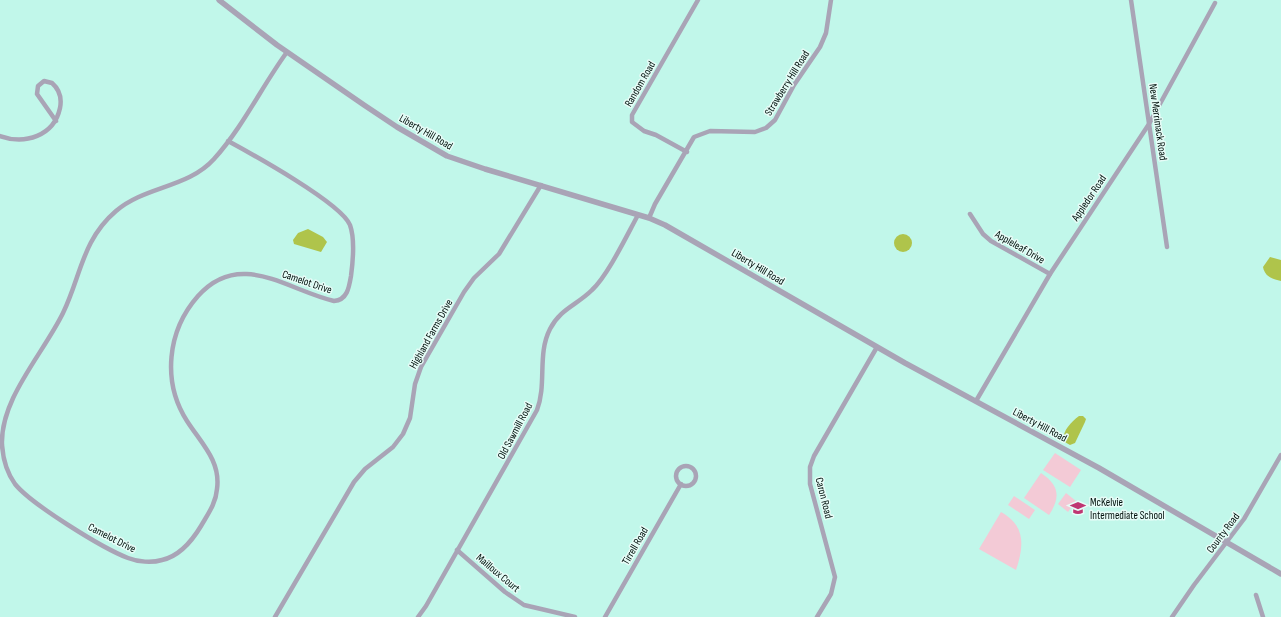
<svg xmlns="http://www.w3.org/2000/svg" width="1281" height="617" viewBox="0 0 1281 617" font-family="'Sofia Sans Condensed',sans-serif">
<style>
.green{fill:#f3cad6}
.water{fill:#afc44b}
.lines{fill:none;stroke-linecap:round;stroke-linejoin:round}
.minor{stroke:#a9a4b6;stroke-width:4.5}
.tertiary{stroke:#a9a4b6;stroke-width:5.5}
.labels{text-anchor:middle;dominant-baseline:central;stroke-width:3;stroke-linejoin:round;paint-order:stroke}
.street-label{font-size:11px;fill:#00100c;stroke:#e7fcf7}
.poi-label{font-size:11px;fill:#00100c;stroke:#e7fcf7;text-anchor:start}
</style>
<rect width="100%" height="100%" fill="#c1f7ea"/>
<g class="green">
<path d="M1055 453 1081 470 1070 487 1043 470Z"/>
<path d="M1041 473C1059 485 1061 497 1049 515L1024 498Z"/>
<path d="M1066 493 1076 501 1068 512 1058 504Z"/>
<path d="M1014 496 1035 510 1029 519 1008 505Z"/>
<path d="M1001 512C1026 526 1024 546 1016 570L979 549Z"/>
</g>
<g class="water">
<path d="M308 229 323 237 327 242 321 252 294 244 293 240 298 233Z"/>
<circle cx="903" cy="243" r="9"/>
<path d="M1270 257 1281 260V281C1273 279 1265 277 1263 267Z"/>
<path d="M1079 416H1083L1086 419 1085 422 1075 443 1070 445 1063 441C1063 430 1071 422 1079 416Z"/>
</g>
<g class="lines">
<g class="minor">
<path d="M1131 0 1167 247"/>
<path d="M0 136C25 145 54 136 60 108 62 98 60 90 52 83L44 81 38 86 37 94 56 121"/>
<path d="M228 141C252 154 341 203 350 225 355 239 353 261 351 276 349 288 347 300 334 301 287 290 240 249 198 296 167 331 162 382 187 421 201 443 221 461 217 489 216 503 208 514 201 526 192 541 180 556 162 560 152 563 138 562 128 558 102 548 31 504 15 484 7 473 3 459 2 445 0 399 43 354 63 313 81 276 82 240 116 211 145 186 188 188 214 159 243 127 262 86 287 52"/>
<path d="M687 152 656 135 644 131 632 122V115L698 0"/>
<path d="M970 214 983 234 991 241 1050 274"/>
<path d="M649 218 655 204 694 137 710 131 755 132 766 128 775 120 794 85 820 47 826 33 831 0"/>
<path d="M976 401 1050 274 1149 124 1215 3"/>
<circle cx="686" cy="476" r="10"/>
<path d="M457 550 505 592 524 605 575 617"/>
<path d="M1256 595 1263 617"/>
<path d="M275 617 354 482 365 469 393 447 403 434 410 418 415 384 421 367 464 292 474 278 499 254 541 185"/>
<path d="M418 617 426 606 537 410C547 384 537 354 550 329 560 309 577 305 592 290 608 275 627 235 638 215"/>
<path d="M605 617 681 484"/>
<path d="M817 617 831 594 835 577 810 484V467L814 456 877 347"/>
<path d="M1172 617 1194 585 1244 519 1281 455"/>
</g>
<path class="tertiary" d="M219 0 277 45 364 105 397 127 447 156 485 169 649 218 665 225 905 363 1099 468 1281 574"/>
</g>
<defs>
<g id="school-bare" transform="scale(1.2)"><path d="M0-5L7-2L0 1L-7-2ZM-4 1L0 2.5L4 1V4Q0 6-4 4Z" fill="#bf3672" stroke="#e7fcf7" stroke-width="2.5" paint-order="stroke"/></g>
</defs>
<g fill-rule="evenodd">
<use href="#school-bare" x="1078" y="508"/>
</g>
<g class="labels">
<g class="street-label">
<text transform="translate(787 83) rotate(-58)">Strawberry Hill Road</text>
<text transform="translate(640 84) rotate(-60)">Random Road</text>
<text transform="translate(1158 122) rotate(82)">New Merrimack Road</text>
<text transform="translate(426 132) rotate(30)">Liberty Hill Road</text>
<text transform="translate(1089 198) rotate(-56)">Appledor Road</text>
<text transform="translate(1020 247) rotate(30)">Appleleaf Drive</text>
<text transform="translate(758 267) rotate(31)">Liberty Hill Road</text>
<text transform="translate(307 282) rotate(19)">Camelot Drive</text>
<text transform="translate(431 334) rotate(-61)">Highland Farms Drive</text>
<text transform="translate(1040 425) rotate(28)">Liberty Hill Road</text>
<text transform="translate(515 431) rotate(-62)">Old Sawmill Road</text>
<text transform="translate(824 498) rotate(76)">Caron Road</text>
<text transform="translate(1223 533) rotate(-53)">County Road</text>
<text transform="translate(112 538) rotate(27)">Camelot Drive</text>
<text transform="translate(635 546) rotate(-60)">Tirrell Road</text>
<text transform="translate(498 573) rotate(40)">Mailloux Court</text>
</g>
<g class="poi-label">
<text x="1090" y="502">McKelvie<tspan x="1090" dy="13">Intermediate School</tspan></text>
</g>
</g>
</svg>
